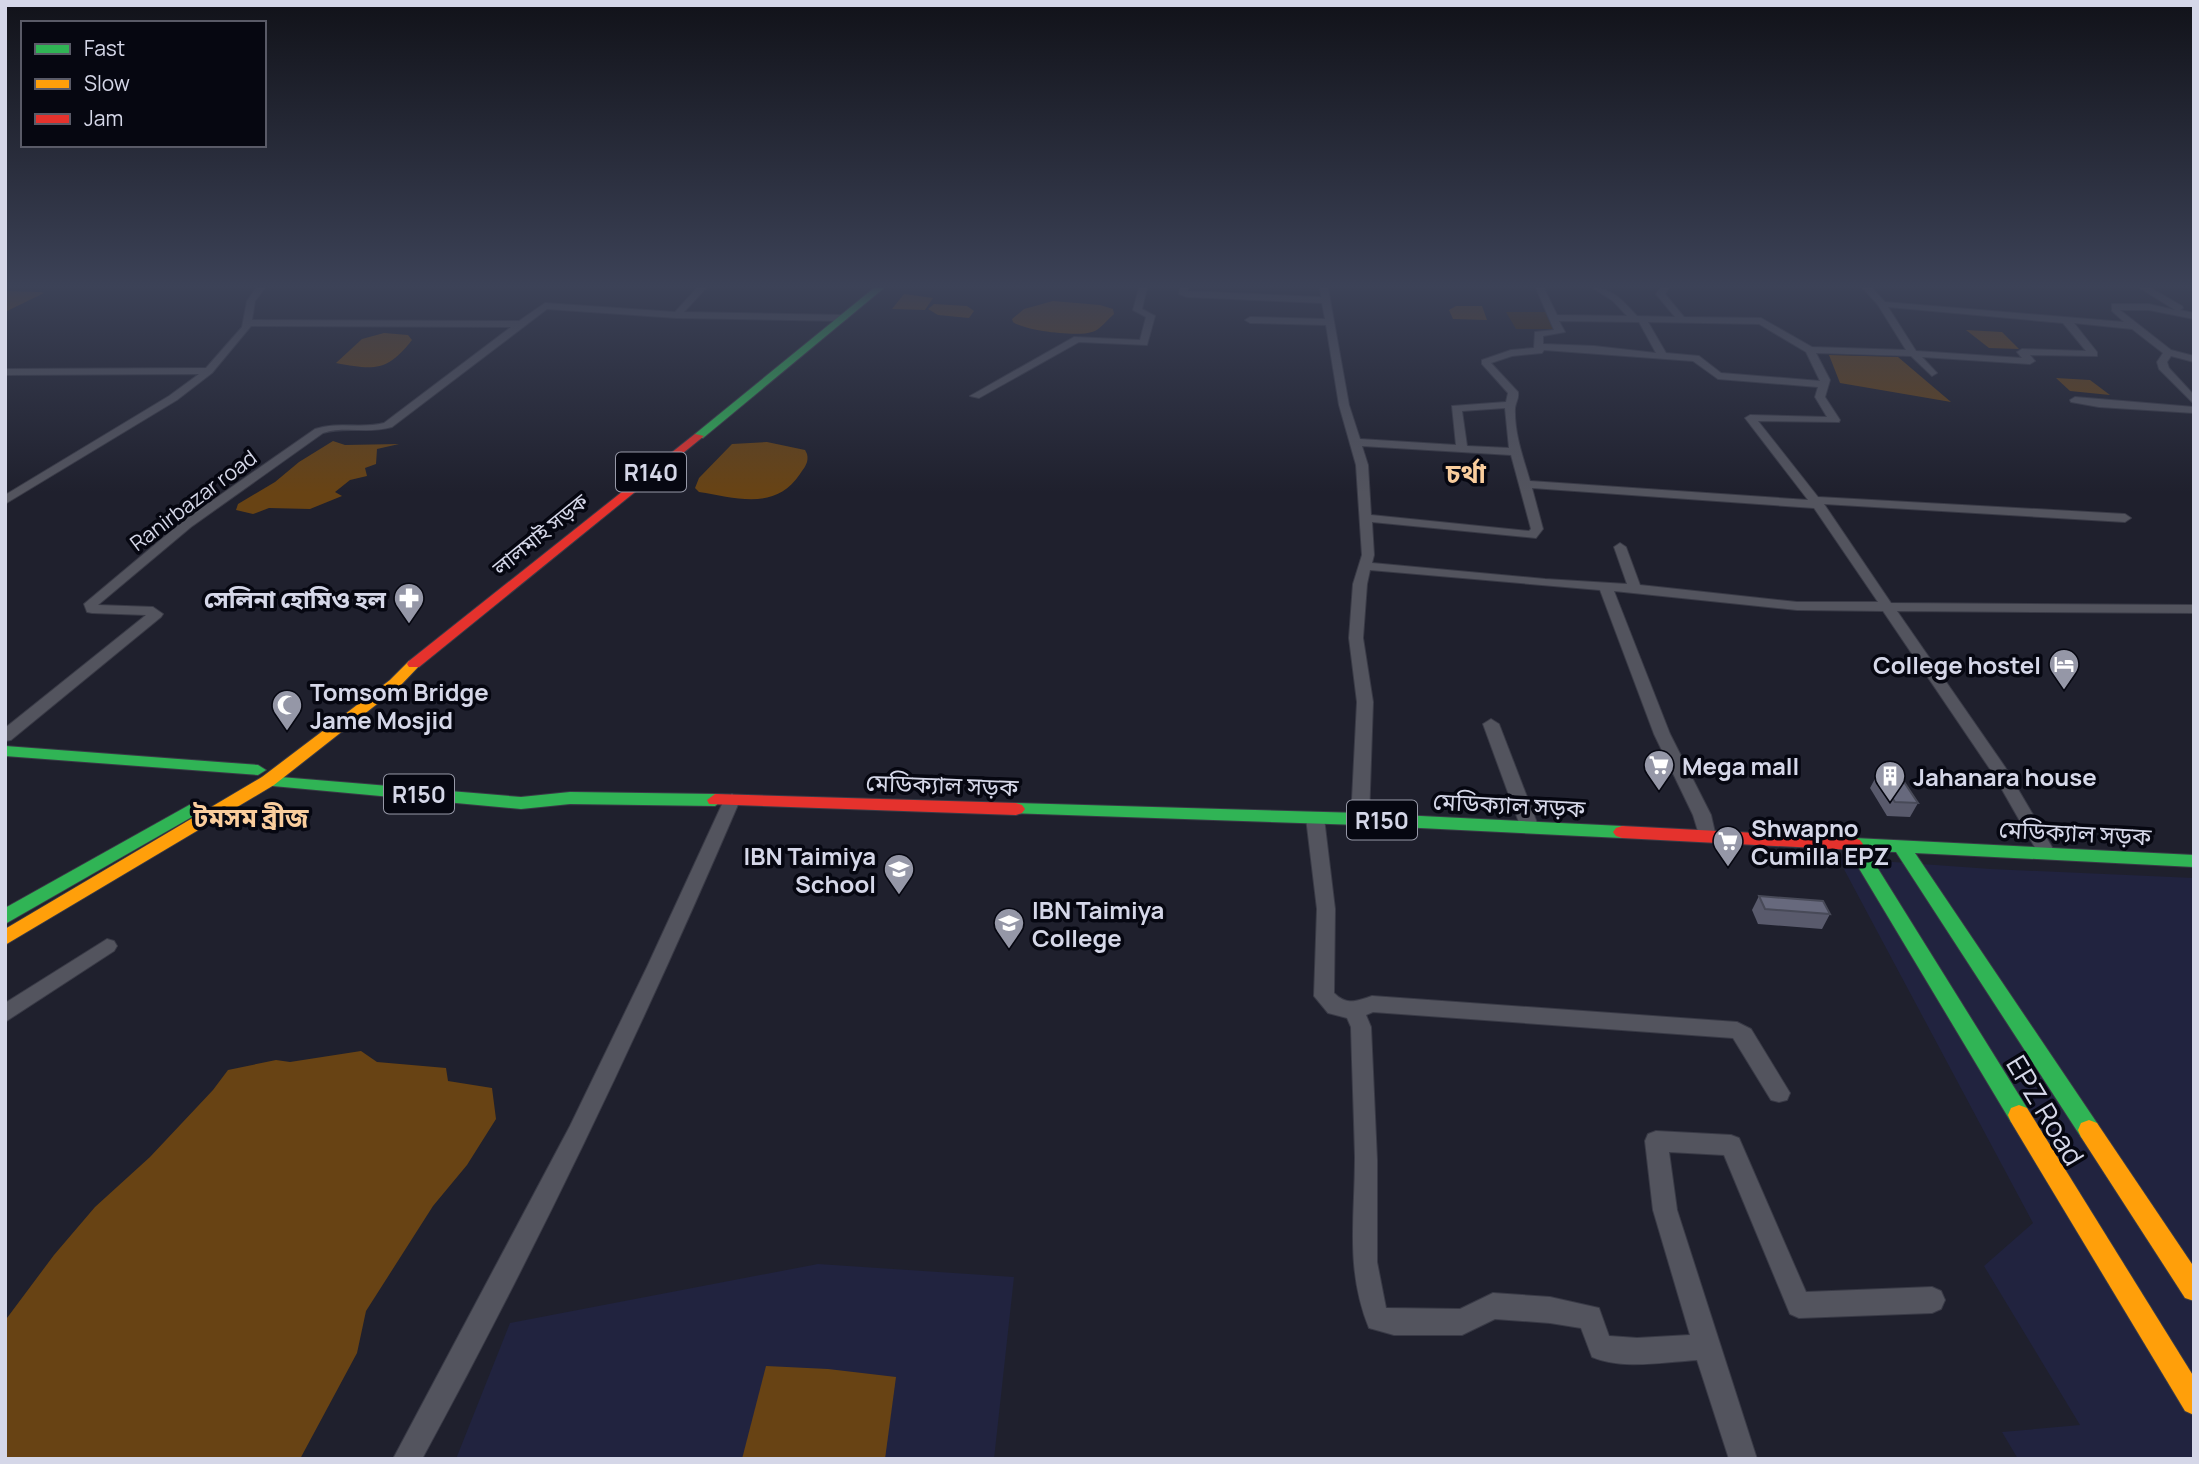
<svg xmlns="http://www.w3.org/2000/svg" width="2199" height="1464" viewBox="0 0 2199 1464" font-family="Manrope,'Noto Sans Bengali',sans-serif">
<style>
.built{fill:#21233f}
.green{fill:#432a08}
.water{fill:#684314}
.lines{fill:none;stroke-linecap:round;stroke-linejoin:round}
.street-casing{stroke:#393a46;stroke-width:2}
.fast-casing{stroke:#393a46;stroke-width:2}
.slow-casing{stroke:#393a46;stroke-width:2}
.jam-casing{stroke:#393a46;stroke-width:2}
.street{fill:#53545e;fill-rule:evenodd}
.fast{fill:#30b455;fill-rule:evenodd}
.slow{fill:#ff9f0a;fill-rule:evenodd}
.jam{fill:#e5322d;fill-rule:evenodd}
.wall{fill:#595a6c}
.building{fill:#67697d;stroke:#484a58;stroke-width:2}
.labels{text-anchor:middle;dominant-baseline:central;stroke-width:7;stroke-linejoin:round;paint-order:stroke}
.far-street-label{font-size:21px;fill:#d5d7e8;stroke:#060711}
.shield{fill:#060711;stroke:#9799a8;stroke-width:2}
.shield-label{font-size:23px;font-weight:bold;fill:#d5d7e8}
.poi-label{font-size:24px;font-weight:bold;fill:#d5d7e8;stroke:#060711;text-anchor:start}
.street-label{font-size:24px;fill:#d5d7e8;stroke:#060711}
.far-district-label{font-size:26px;font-weight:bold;fill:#f9cd9d;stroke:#060711}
.neighbourhood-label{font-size:26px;font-weight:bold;fill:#f9cd9d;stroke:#060711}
.near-street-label{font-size:28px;fill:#d5d7e8;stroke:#060711}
</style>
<rect width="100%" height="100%" fill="#1f202d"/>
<g class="built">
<path d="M1838 858 1991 869 2194 878V1459H2018L2002 1432 2080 1425 1984 1266 2033 1223Z"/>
<path d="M818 1264 1014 1277 994 1459H456L510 1323Z"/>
</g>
<path class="green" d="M1506 312H1548L1554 329H1516Z"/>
<g class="water">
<path d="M5 291 40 292 44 293 5 312Z"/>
<path d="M904 294 933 298 925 310 892 309Z"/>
<path d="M1053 301 1100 305 1113 309 1114 314C1107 320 1100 330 1092 332 1078 337 1025 331 1013 322L1012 319 1024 309Z"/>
<path d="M934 304 967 306 974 311 969 318 938 315 928 309Z"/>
<path d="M1456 306H1482L1487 320 1453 319 1449 310Z"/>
<path d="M1966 330 2002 332 2019 349 1989 348Z"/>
<path d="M384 333 408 335 412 340C387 372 374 370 336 363L362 339Z"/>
<path d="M1829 355 1898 357 1951 402 1840 383Z"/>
<path d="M2056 378 2090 380 2110 395 2070 391Z"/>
<path d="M333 441 345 445 399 444 377 449 376 464 365 468 367 476 350 480 335 492 342 496 310 509 269 508 253 514 236 510 238 504 275 482 299 462Z"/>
<path d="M767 442 805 450 807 454C809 462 805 467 800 474 775 511 737 498 699 492L695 488 699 478 732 444Z"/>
<path d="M361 1051 377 1062 446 1068 448 1081 492 1088 496 1119 467 1165 433 1206 366 1311 357 1353 300 1459H5L7 1318 54 1255 95 1207 150 1157 213 1090 228 1070 276 1060 290 1062Z"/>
<path d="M766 1366 828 1369 896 1377 885 1459H742Z"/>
</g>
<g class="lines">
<g class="street-casing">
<g id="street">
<path d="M256 288H265L255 301 252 320 519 321 545 303 675 312 697 288H706L684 312 844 315 848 318 844 321 677 318 547 309 392 427C369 434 345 426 323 433L191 527 98 605 153 607 163 614 161 617 11 740 5 741V728L146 615 92 613 87 612 84 604 183 521 315 429C338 421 361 429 384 423L511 327 251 326 212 373 177 400 5 504V495L169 396 199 374 5 375V369L206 368 242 327 247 301Z"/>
<path d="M1139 288H1147L1142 309 1155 316 1147 345 1079 342 979 398 970 396 1074 337 1140 340 1146 317 1133 310Z"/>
<path d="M1180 288H1188V291L1321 297 1320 288H1328L1349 405 1360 439 1456 445 1452 406 1506 402 1508 393 1482 364V360L1511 350 1534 348 1535 332 1554 330 1536 288H1544L1557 315 1627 316 1613 301 1593 288C1613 288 1624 302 1637 316L1675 317 1656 294 1660 288H1669L1665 294 1684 317 1761 318 1812 347 1906 350 1878 305 1863 288H1872L1885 302 2124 322 2112 311V304H2149L2175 310 2140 288H2151L2182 306 2183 308 2180 310 2194 313V319L2149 310H2120L2171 350 2194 356V362L2171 356 2167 362 2169 368 2194 395V404L2159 369 2157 362 2163 353 2132 329 2074 323 2097 352V356L2030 355 2035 361 2030 364 1922 357 1937 373 1932 376 1911 356 1816 353 1830 380 1825 397 1840 420 1839 422 1758 421 1818 497 2125 514 2131 518 2125 522 1824 504 1891 603 2194 605V613L1897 611 2005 767 2056 854 2053 858H2041L1992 772 1883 611 1797 610 1614 591 1670 734 1711 815 1716 837 1713 841H1701L1693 815 1654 734 1600 590 1370 570 1367 584 1363 638 1373 702 1369 819 1366 823H1354L1351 819 1357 702 1349 638 1353 584 1362 555 1356 465 1339 405 1326 325 1250 323 1245 320 1250 317 1325 319 1322 303 1187 297 1179 294ZM1888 307 2063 323 2086 351 2022 349 2017 352 2022 358 1916 351ZM1559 321 1639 322 1656 353 1594 346 1543 344V336L1565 332ZM1648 322 1759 324 1806 352 1820 381 1721 373 1699 356 1666 353ZM1544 350 1693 361 1718 379 1818 387 1815 397 1827 417 1750 415 1745 418 1808 500 1530 481C1523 457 1514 433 1515 408 1516 401 1519 399 1518 392L1491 363 1512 356 1542 353ZM1505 408 1509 448 1467 446 1462 411ZM1362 446 1511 455 1531 529 1529 531 1371 515 1368 465ZM1532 488 1814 508 1878 602H1797L1640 585 1626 547 1620 543 1614 547 1627 584 1545 579 1372 563 1374 555 1372 522 1536 538 1543 529Z"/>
<path d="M2075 397 2194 407V413L2099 407 2071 402 2070 400Z"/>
<path d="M1491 719 1499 724 1539 828 1536 832H1524L1521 828 1483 724Z"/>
<path d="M732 794 740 800C644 1024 539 1244 422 1459H393L570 1126 647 967 724 800Z"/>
<path d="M1315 812 1321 814 1324 818 1335 909 1334 993C1347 1006 1357 1001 1372 996L1737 1022 1751 1029 1790 1093 1787 1100 1779 1102 1771 1100 1733 1038 1373 1012 1366 1015 1371 1027 1377 1160V1262L1386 1308 1460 1309 1493 1293 1550 1297 1599 1308 1609 1336 1637 1338 1690 1335 1653 1210 1645 1141 1648 1134 1656 1131 1731 1135 1739 1138 1806 1292 1932 1287 1941 1291 1945 1300 1941 1309 1932 1313 1799 1318 1790 1314 1724 1155 1669 1152 1677 1210 1757 1459H1729L1697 1360C1664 1362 1623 1370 1592 1357L1581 1328 1550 1323 1495 1319 1462 1335H1394L1369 1328C1345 1269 1355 1218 1355 1157 1354 1114 1352 1070 1351 1027L1347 1018 1328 1013 1314 996 1317 909 1306 818 1309 814Z"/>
<path d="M107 939 114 941 117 946 114 951 5 1022V1003Z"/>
</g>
</g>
<g class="fast-casing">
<g id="fast">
<path d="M874 288H884L703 438H695V434Z"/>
<path d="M5 746 258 765 266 770 258 775 5 756Z"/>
<path d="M268 776 521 797 570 792 715 794 723 800 715 806 570 804 521 809 262 785 260 781 262 777Z"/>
<path d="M1016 803 1360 813 1622 826 1628 828 1631 832 1628 836 1622 838 1360 825 1010 813 1007 809 1010 805Z"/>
<path d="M191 804 197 806 200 810 197 814 5 924V908Z"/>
<path d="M1854 838 2194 855V867L1915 853 2097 1123 2100 1130 2097 1137 2089 1140 2081 1137 1896 852 1867 851 2027 1108 2030 1115 2027 1122 2019 1125 2011 1122 1845 845 1848 840Z"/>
</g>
</g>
<g class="slow-casing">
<g id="slow">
<path d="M414 660 421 664 400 686 274 785 5 945V929L262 777 390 680 409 661Z"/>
<path d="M2019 1105 2027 1108 2194 1377V1415L2185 1411 2011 1122 2008 1115 2011 1108Z"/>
<path d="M2089 1120 2097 1123 2194 1267V1301L2185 1298 2081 1137 2078 1130 2081 1123Z"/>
</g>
</g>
<g class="jam-casing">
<g id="jam">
<path d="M695 434 704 436 419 667H409L407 664 409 661Z"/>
<path d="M715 794 1016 803 1022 805 1025 809 1022 813 1016 815 709 804 707 800Z"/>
<path d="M1622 826 1854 838 1860 840 1863 844 1860 848 1854 850 1622 838 1616 836 1613 832 1616 828Z"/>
</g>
</g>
<use href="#street" class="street"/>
<use href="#fast" class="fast"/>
<use href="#slow" class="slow"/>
<use href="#jam" class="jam"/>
</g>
<g class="wall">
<path d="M1877 775 1918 803 1910 817 1887 816 1870 788Z"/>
<path d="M1759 896 1830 914 1822 929 1758 924 1752 910Z"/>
</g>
<g class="building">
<path d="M1877 775 1900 776 1918 803 1895 802Z"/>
<path d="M1759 896 1823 901 1830 914 1765 909Z"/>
</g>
<linearGradient id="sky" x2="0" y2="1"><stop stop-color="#111219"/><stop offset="0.58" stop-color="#3c4257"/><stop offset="1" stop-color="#3c4257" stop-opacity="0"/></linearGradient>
<rect width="2199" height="493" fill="url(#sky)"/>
<defs>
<g id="pharmacy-pin" transform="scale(1.575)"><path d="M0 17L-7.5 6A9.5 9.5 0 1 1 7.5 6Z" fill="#9597a7" stroke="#060711"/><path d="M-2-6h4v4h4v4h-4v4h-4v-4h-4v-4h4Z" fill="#fff"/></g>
<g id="hotel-pin" transform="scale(1.575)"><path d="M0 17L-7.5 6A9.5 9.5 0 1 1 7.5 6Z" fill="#9597a7" stroke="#060711"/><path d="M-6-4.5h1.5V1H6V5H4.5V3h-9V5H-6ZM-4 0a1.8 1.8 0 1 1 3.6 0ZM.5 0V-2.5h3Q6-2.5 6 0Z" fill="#fff"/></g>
<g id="mosque-pin" transform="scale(1.575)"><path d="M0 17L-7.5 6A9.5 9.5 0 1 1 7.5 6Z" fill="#9597a7" stroke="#060711"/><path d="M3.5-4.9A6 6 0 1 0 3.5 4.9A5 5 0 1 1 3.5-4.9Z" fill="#fff"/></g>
<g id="supermarket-pin" transform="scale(1.575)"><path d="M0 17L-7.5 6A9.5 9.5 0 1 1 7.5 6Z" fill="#9597a7" stroke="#060711"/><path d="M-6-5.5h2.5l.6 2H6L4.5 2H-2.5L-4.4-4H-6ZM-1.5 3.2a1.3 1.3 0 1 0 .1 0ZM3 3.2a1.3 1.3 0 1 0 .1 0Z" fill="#fff"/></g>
<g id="building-pin" transform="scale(1.575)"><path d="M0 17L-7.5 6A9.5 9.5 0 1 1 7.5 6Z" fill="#9597a7" stroke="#060711"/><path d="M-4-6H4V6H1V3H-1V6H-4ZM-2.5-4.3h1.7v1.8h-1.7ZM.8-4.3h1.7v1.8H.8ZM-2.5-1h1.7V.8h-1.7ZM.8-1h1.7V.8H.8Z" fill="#fff"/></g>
<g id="school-pin" transform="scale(1.575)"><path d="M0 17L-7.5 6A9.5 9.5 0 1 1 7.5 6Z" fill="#9597a7" stroke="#060711"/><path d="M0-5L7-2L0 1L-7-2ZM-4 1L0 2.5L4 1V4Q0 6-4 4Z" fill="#fff"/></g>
<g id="university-pin" transform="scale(1.575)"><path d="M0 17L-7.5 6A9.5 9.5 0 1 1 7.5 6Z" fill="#9597a7" stroke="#060711"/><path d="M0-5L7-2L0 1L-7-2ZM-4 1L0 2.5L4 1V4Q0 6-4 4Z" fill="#fff"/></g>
</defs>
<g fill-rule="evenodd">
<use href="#pharmacy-pin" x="409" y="598"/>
<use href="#hotel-pin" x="2064" y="664"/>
<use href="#mosque-pin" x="287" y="705"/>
<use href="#supermarket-pin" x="1659" y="765"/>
<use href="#building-pin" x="1890" y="776"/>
<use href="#supermarket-pin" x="1728" y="841"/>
<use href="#school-pin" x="899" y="869"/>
<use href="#university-pin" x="1009" y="923"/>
</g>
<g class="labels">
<g class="far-street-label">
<text transform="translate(193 500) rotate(-37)">Ranirbazar road</text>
<text transform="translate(540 534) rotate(-39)">লালমাই সড়ক</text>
</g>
<g class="shield">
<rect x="616" y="452.5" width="70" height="39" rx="5"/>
<rect x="384" y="774.5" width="70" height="39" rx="5"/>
<rect x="1347" y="800.5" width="70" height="39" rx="5"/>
</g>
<g class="shield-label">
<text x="651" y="472">R140</text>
<text x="419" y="794">R150</text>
<text x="1382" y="820">R150</text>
</g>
<g class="poi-label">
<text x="386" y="598" text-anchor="end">সেলিনা হোমিও হল</text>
<text x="2041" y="664" text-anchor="end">College hostel</text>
<text x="310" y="691">Tomsom Bridge<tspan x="310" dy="28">Jame Mosjid</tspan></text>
<text x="1682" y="765">Mega mall</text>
<text x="1913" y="776">Jahanara house</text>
<text x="1751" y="827">Shwapno<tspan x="1751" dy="28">Cumilla EPZ</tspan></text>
<text x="876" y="855" text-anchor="end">IBN Taimiya<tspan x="876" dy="28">School</tspan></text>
<text x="1032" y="909">IBN Taimiya<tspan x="1032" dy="28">College</tspan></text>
</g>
<g class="street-label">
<text transform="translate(942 784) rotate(2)">মেডিক্যাল সড়ক</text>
<text transform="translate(1509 804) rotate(3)">মেডিক্যাল সড়ক</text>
<text transform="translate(2075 832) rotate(3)">মেডিক্যাল সড়ক</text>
</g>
<g class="far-district-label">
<text x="1466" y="473">চর্থা</text>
</g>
<g class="neighbourhood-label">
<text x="251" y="817">টমসম ব্রীজ</text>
</g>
<g class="near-street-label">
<text transform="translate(2046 1110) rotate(59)">EPZ Road</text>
</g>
</g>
<rect width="2199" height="1464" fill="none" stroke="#d5d7e8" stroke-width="14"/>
<rect x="21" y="21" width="245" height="126" fill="#060711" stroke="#595a67" stroke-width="2"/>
<rect x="35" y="44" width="35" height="10" fill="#30b455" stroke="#595a67" stroke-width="2"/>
<text x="84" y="56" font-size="21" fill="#d5d7e8">Fast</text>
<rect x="35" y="79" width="35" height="10" fill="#ff9f0a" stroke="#595a67" stroke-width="2"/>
<text x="84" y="91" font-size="21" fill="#d5d7e8">Slow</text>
<rect x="35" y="114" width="35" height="10" fill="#e5322d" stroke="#595a67" stroke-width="2"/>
<text x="84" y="126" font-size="21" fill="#d5d7e8">Jam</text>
</svg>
